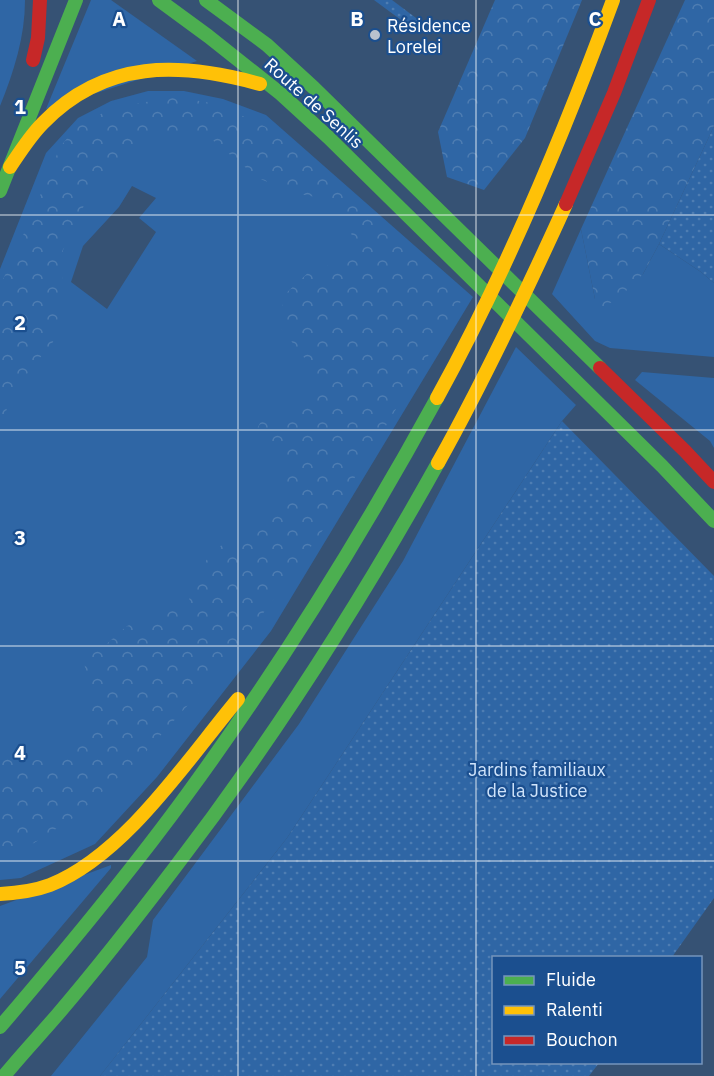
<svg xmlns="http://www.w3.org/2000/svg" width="714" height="1076" viewBox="0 0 714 1076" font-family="'IBM Plex Sans',sans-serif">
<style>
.grass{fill:#2f66a5;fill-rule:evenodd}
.forest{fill:url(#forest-crowns)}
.park{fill:url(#park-dots)}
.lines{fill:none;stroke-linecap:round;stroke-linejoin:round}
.fast{stroke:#4caf50;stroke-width:14}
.slow{stroke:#ffc107;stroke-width:14}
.jam{stroke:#c62828;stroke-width:14}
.grid{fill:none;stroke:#fff;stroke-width:1.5;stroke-opacity:0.55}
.poi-dot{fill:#b9c2ce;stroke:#1b4f8f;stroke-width:2}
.labels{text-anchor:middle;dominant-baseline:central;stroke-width:4.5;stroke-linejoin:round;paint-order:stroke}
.poi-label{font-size:18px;fill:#fff;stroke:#1b4f8f;text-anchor:start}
.street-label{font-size:18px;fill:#fff;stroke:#1b4f8f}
.park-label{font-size:18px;fill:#cfe3fa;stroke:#1b4f8f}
.grid-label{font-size:20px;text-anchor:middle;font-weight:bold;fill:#fff;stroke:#1b4f8f;stroke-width:4.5;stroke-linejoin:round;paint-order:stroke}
</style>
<defs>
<pattern id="forest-crowns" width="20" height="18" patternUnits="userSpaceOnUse" patternTransform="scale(1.5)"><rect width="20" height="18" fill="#2f66a5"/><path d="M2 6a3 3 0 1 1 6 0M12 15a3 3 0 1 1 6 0" fill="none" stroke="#4e7db2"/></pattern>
<pattern id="park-dots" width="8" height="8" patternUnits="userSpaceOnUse" patternTransform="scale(1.5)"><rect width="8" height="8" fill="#2f66a5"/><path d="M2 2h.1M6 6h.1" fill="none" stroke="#4e7db2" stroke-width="1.8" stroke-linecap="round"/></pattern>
</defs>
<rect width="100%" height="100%" fill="#365274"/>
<g class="grass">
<path d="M0 0H25C25 37 14 71 0 106Z"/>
<path d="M91 0H111L197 61 46 109Z"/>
<path d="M148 91H184L223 99 266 115 473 297 271 631 157 777 95 844 21 878 0 880V269L46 153 78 118 111 101ZM132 186 156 198 139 218 156 232 107 309 71 282 83 246 119 207Z"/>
<path d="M581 229 595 299 643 274 659 244 701 272 714 283V357L610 348 595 341 552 294Z"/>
<path d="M516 347 576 405 562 421 287 838 100 1076H51L147 957 153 920 299 724 403 561Z"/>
<path d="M642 372 714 378V448L710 441 635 380Z"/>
<path d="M111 865V868L0 999V906Z"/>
</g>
<g class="forest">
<path d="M495 0H582L525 138 484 190 447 177 438 132Z"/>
<path d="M685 0H714V126L659 244 643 274 621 296 601 309 595 299 581 229Z"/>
<path d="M176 97 217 104 266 127 323 172 463 298 325 527 234 654 142 756 73 818 34 843 0 855V756L47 761 75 752 91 728 92 703 83 657 102 648 127 626 189 602 192 579 215 549 251 529 273 512 287 489V472L277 452 255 433 264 415H292L311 400 318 380 303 356 280 327 284 295 310 271 347 260 354 239 343 219 321 198 294 193 258 178 210 138 181 136 151 137 124 161 89 195 63 250 62 284 59 312 53 342 29 371 7 407 0 453V286L30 220 60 147 79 124 116 107Z"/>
</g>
<g class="park">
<path d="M374 0H392L424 24 416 31Z"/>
<path d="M714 126V283L701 272 659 244Z"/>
<path d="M562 421 714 576V898L672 957 494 958V1062L599 1063 589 1076H100L287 838Z"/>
</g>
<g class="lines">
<g class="fast">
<path d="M159 0 208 36 281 94 328 137 662 466 714 521"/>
<path d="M206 0 267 45 314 88 600 368"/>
<path d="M0 191 76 0"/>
<path d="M0 1027C65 951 129 874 188 793 280 667 362 535 437 398"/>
<path d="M4 1076C21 1055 40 1035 58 1014 99 966 138 916 176 866 274 738 360 603 438 463"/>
</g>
<g class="slow">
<path d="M10 167C20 152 30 136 43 123 105 59 180 62 260 84"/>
<path d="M437 398C507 271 563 136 613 0"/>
<path d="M438 463C485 379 526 292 566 204"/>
<path d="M0 894C17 893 34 891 50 885 125 855 187 760 238 699"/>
</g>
<g class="jam">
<path d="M33 60 38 38 40 0"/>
<path d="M566 204 614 93 649 0"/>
<path d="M600 368 685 451 714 482"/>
</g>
</g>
<path class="grid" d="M238 0V1076M476 0V1076M0 215H714M0 430H714M0 646H714M0 861H714"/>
<circle class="poi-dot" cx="375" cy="35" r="6"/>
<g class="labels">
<g class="poi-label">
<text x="387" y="25">Résidence<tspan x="387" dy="21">Lorelei</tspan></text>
</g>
<g class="street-label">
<text transform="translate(314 103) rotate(42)">Route de Senlis</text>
</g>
<g class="park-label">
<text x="537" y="769">Jardins familiaux<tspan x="537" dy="21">de la Justice</tspan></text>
</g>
</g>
<g class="grid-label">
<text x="119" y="26">A</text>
<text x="357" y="26">B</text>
<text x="595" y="26">C</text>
<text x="20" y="114">1</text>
<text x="20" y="330">2</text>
<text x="20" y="545">3</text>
<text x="20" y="760">4</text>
<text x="20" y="975">5</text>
</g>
<rect x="492" y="956" width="210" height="108" fill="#1b4f8f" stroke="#7695bc" stroke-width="1.5"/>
<rect x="504" y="976" width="30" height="9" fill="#4caf50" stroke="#7695bc" stroke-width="1.5"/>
<text x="546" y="986" font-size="18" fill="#ffffff">Fluide</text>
<rect x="504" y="1006" width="30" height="9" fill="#ffc107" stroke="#7695bc" stroke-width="1.5"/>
<text x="546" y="1016" font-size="18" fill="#ffffff">Ralenti</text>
<rect x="504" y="1036" width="30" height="9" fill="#c62828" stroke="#7695bc" stroke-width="1.5"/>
<text x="546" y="1046" font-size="18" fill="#ffffff">Bouchon</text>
</svg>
